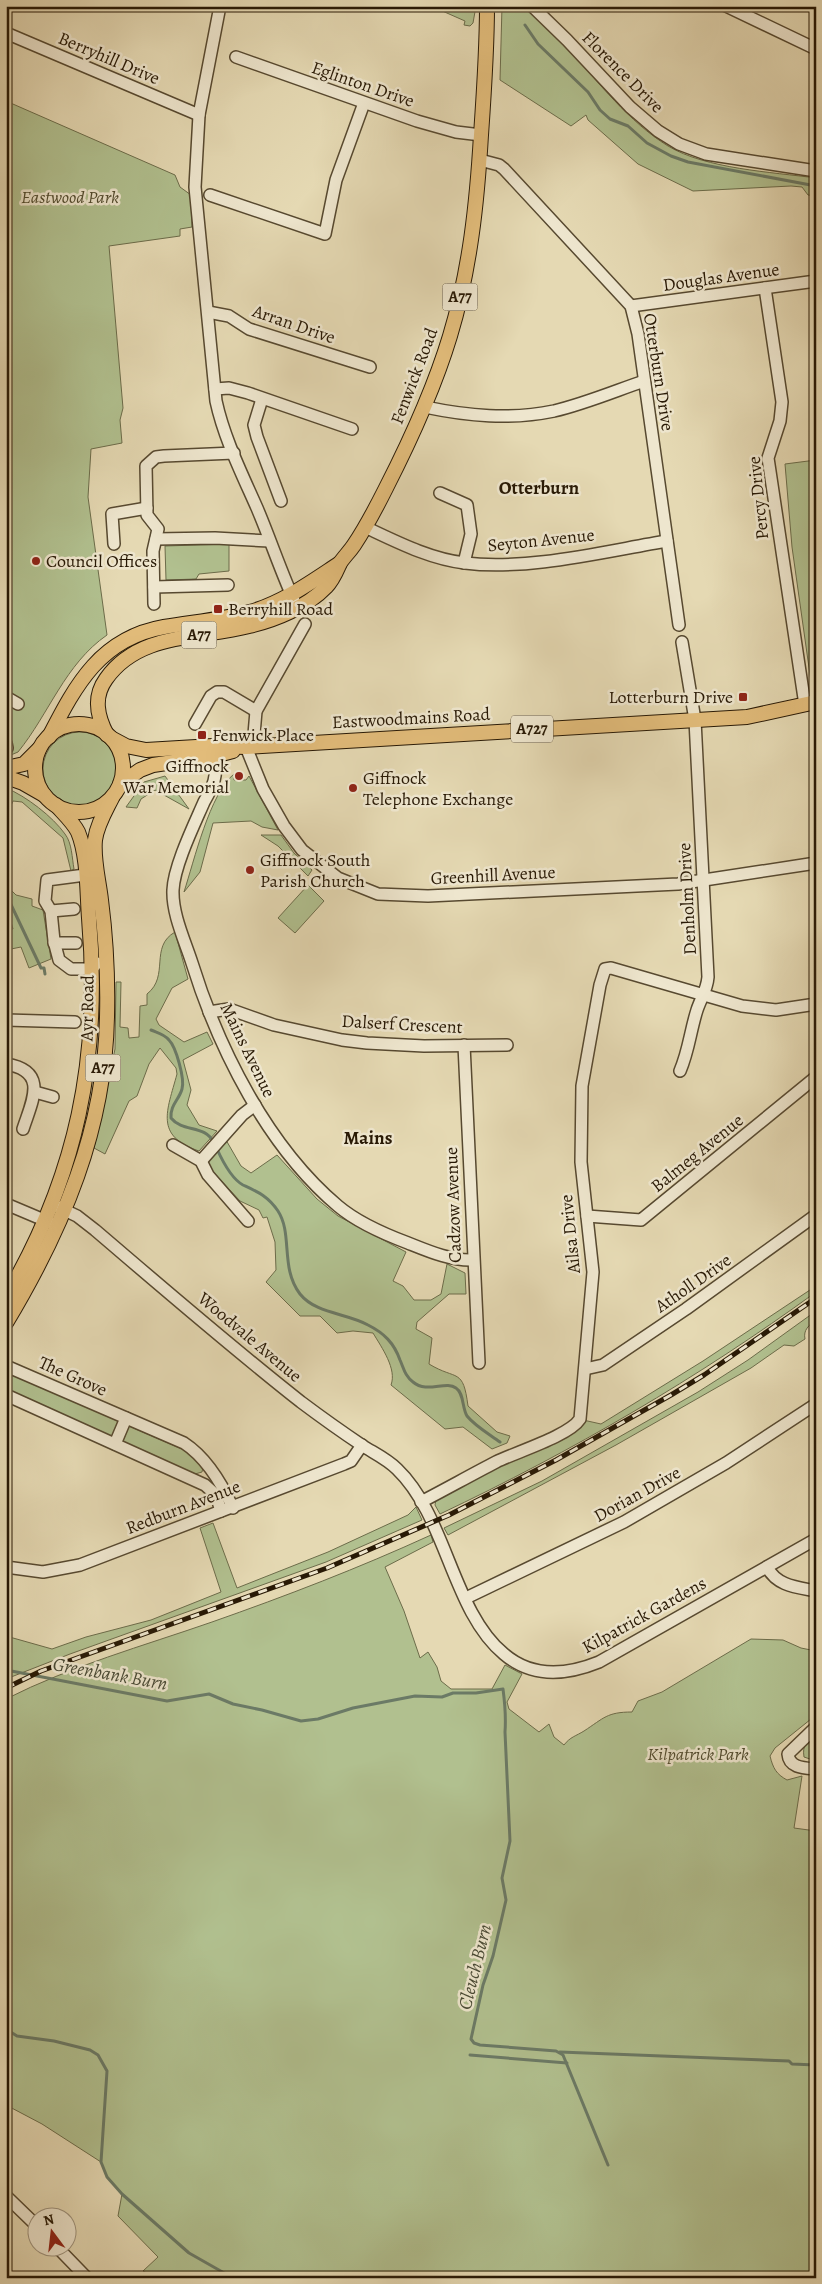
<svg xmlns="http://www.w3.org/2000/svg" width="822" height="2284" viewBox="0 0 822 2284" font-family="Alegreya,serif">
<style>
.green{fill:#b1c08f;stroke:#6c6c4a}
.lines{fill:none;stroke-linecap:round;stroke-linejoin:round}
.stream{stroke:#6b7a66;stroke-width:3}
.minor-casing{stroke:#574930;stroke-width:14}
.major-casing{stroke:#281905;stroke-width:16}
.minor{stroke:#eee6ce;stroke-width:11}
.major{stroke:#e2bc7a;stroke-width:14}
.rail-casing{stroke:#281905;stroke-width:5}
.rail{stroke:#eee6ce;stroke-width:3;stroke-dasharray:9;stroke-linecap:butt}
.poi-dot{fill:#8f2418;stroke:#eee6ce;stroke-width:2}
.labels{text-anchor:middle;dominant-baseline:central;stroke-width:5;stroke-linejoin:round;paint-order:stroke}
.shield{fill:#eee6ce;stroke:#635641;stroke-width:1}
.shield-label{font-size:16px;font-weight:bold;fill:#281905}
.street-label{font-size:18px;fill:#281905;stroke:#eee6ce}
.park-label{font-size:18px;font-style:italic;fill:#514b2e;stroke:#eee6ce}
.poi-label{font-size:18px;fill:#281905;stroke:#eee6ce;text-anchor:start}
.neighbourhood-label{font-size:19px;font-weight:bold;fill:#281905;stroke:#eee6ce}
.water-label{font-size:19px;font-style:italic;fill:#494a35;stroke:#eee6ce}
</style>
<rect width="100%" height="100%" fill="#e5d9b3"/>
<filter id="stains"><feTurbulence type="fractalNoise" baseFrequency=".004" numOctaves="4"/><feColorMatrix values="0 0 0 0 .2 0 0 0 0 .09 0 0 0 0 .02 0 0 0 .5 -.17"/></filter>
<radialGradient id="worn" r=".72"><stop offset=".6" stop-color="#630" stop-opacity="0"/><stop offset="1" stop-color="#630" stop-opacity=".3"/></radialGradient>
<g class="green">
<path d="M431 6H476L473 23 470 26 464 25 465 21Z"/>
<path d="M502 6C509 6 522 4 528 8 544 17 556 34 568 48 598 82 629 122 668 146 706 169 772 172 816 178V196L808 195 802 187 791 186 693 191 638 164 588 120 586 115 571 126 500 80Z"/>
<path d="M6 101 175 175 180 187 191 195 192 227 180 229V236L109 246 123 408 120 420 122 443 91 449 88 497 107 635C65 664 49 714 18 752L6 757Z"/>
<path d="M816 460V692H815L812 689 792 547 785 464Z"/>
<path d="M229 544V571L199 574 196 579 166 580 165 546Z"/>
<circle cx="80" cy="769" r="37"/>
<path d="M234 774V780H246L249 776 278 830 262 827 251 821 213 823 200 872 184 892C194 861 210 793 234 774Z"/>
<path d="M165 776 189 809 155 790 141 799 137 808 126 807 144 782Z"/>
<path d="M6 788C26 796 53 817 65 834 72 843 72 858 74 869L71 871 63 838 22 802 13 801 6 818Z"/>
<path d="M261 835H281L294 853 312 870 308 876 278 846Z"/>
<path d="M6 885 16 895 32 899V906L43 910 51 959 29 968 21 947 6 950V929H13L6 904Z"/>
<path d="M308 885 324 901 295 933 278 918Z"/>
<path d="M175 932 188 979 172 988 156 1019 159 1025 184 1042 207 1032 213 1044 183 1060 191 1090 187 1105 199 1125 217 1131 199 1151C154 1136 167 1111 177 1074L176 1068 160 1048 149 1064 137 1096 129 1101 105 1154 94 1148 115 1049 116 982H121L120 1027 128 1028 129 1038 139 1037 140 1006 147 1005V994C170 976 149 947 175 932Z"/>
<path d="M226 1140 241 1166 251 1173 277 1155 317 1199 338 1216 406 1252 393 1281 403 1286 414 1300H431L441 1294 447 1264 465 1273 466 1294H449L417 1322 416 1329 432 1338 429 1364C457 1381 463 1367 468 1406L497 1432 510 1436 507 1443 492 1449 463 1427 445 1429 391 1385C397 1369 382 1348 373 1333L353 1331 337 1333 320 1316H300L266 1282 276 1270 275 1242 267 1217 263 1218 259 1210 240 1201 205 1163Z"/>
<path d="M816 1286V1292C698 1378 571 1452 440 1514L435 1505 436 1499 583 1420 601 1424 703 1361Z"/>
<path d="M816 1311V1320C809 1325 803 1330 805 1339L794 1346 784 1345 751 1368 616 1445 448 1535 444 1528 542 1481 698 1392 748 1360Z"/>
<path d="M18 1374 119 1419 112 1438 6 1391V1378Z"/>
<path d="M129 1426 189 1452 203 1467 202 1472 195 1474 122 1443Z"/>
<path d="M416 1507 422 1520 326 1562 70 1654 6 1679V1636L52 1649 86 1637 151 1620 221 1592 200 1528 213 1523 237 1588 328 1552 408 1515Z"/>
<path d="M431 1535 433 1542 385 1567 404 1611 420 1658 428 1652 437 1667 441 1681 451 1689H492L505 1665 522 1674 507 1702 509 1709 539 1732 549 1724 554 1737 564 1745C570 1737 576 1736 584 1731 604 1718 607 1712 632 1712L638 1701 662 1692 751 1639 783 1640 801 1648 816 1651V1715L775 1748 770 1756C773 1768 776 1774 787 1780L802 1776 794 1828 816 1831V2278H156L143 2271 158 2257 118 2216 122 2194 107 2177 101 2162 42 2124 6 2105V1699C71 1666 143 1646 212 1622 286 1596 359 1568 431 1535Z"/>
<path d="M816 1733V1761L804 1757C802 1745 807 1741 816 1733Z"/>
</g>
<g class="lines">
<g class="stream">
<path d="M525 25 538 44 588 92 600 110 610 119 628 126 647 143 671 156 688 162 816 186"/>
<path d="M6 894 41 968H44L45 974"/>
<path d="M151 1030C158 1033 164 1034 169 1040 176 1047 185 1079 182 1089 179 1100 170 1105 171 1118 183 1133 205 1124 214 1143"/>
<path d="M217 1149C222 1160 232 1179 243 1185 258 1192 268 1196 278 1211 293 1234 280 1268 300 1294 316 1314 347 1313 368 1325 384 1333 394 1343 400 1360 404 1369 405 1376 413 1382 427 1394 446 1380 456 1388 464 1393 462 1408 467 1416 475 1426 489 1434 500 1442"/>
<path d="M6 1670 167 1701 209 1694 233 1704 262 1710 301 1721 318 1719 353 1708 415 1696 442 1697 453 1693H476L503 1689C505 1704 506 1718 505 1732L510 1841 502 1878 506 1900 493 1956 483 1985 471 2039 474 2043 480 2045 556 2051 563 2055 608 2165"/>
<path d="M6 2024 9 2031 17 2036 54 2041 90 2050 98 2055 107 2071 101 2162 107 2177 122 2194 189 2253 233 2278"/>
<path d="M560 2052 789 2061 792 2064 816 2065"/>
<path d="M470 2055 567 2063"/>
</g>
<g class="minor-casing">
<g id="minor">
<path d="M220 6 199 115 195 187 216 401C224 438 242 474 257 508 271 541 282 575 297 607"/>
<path d="M532 6 567 40 630 107 658 131 679 144 706 154 816 171"/>
<path d="M726 6 816 49"/>
<path d="M6 33 199 115"/>
<path d="M236 57 417 121 456 132 481 135"/>
<path d="M480 160 499 165 504 169 631 306 638 334 679 625"/>
<path d="M210 195 325 234 336 180 364 103"/>
<path d="M765 288 782 402 780 421 768 458 805 705"/>
<path d="M631 306 816 281"/>
<path d="M208 312 229 316 249 329 370 367"/>
<path d="M215 389 229 388 248 393 352 429"/>
<path d="M262 399 254 425 257 437 281 501"/>
<path d="M425 407C468 416 510 420 554 411 584 404 615 391 644 381"/>
<path d="M440 493 467 505 471 534 464 563"/>
<path d="M365 527C397 542 430 559 465 563 527 571 606 551 667 541"/>
<path d="M156 539 215 538 269 541"/>
<path d="M114 544 112 514 147 508"/>
<path d="M154 587 228 585"/>
<path d="M154 604 153 551 158 529 147 515 146 466 156 457 164 456 234 453"/>
<path d="M6 697 18 704"/>
<path d="M195 724 211 696 217 692H224L256 711"/>
<path d="M6 743 7 748"/>
<path d="M253 746 256 711 305 624"/>
<path d="M246 747 263 789 284 826 302 850 338 878 378 894 428 896 678 884 816 863"/>
<path d="M213 748C215 759 217 770 214 781 212 788 208 795 204 802 194 825 174 866 173 890 172 914 185 941 192 963 219 1050 268 1147 338 1206 358 1223 384 1234 408 1243 428 1251 451 1261 473 1260"/>
<path d="M85 875 47 880 45 901 51 911 54 941 59 960 71 969H92L97 963"/>
<path d="M51 911 74 909"/>
<path d="M54 943H76"/>
<path d="M209 1012 229 1009 274 1025 342 1040 367 1043 424 1046 507 1045"/>
<path d="M6 1020 75 1022"/>
<path d="M464 1045 479 1363"/>
<path d="M6 1064C49 1071 32 1101 23 1129"/>
<path d="M680 1071C689 1050 690 1032 697 1010 701 998 707 990 708 977L695 720 682 642"/>
<path d="M35 1092 53 1097"/>
<path d="M173 1145 201 1161 208 1175 248 1221"/>
<path d="M201 1161 242 1115 255 1105"/>
<path d="M6 1204 51 1223"/>
<path d="M58 1207 77 1216 95 1230C163 1288 231 1347 301 1402 321 1417 342 1432 363 1446 374 1453 387 1459 397 1469 447 1517 452 1611 504 1654 532 1678 567 1675 599 1662L816 1539"/>
<path d="M587 1216 641 1220 816 1077"/>
<path d="M6 1366 184 1443C207 1458 222 1484 233 1508"/>
<path d="M585 1369 603 1365 686 1309 816 1215"/>
<path d="M6 1395 205 1485 216 1495 221 1511"/>
<path d="M115 1444 126 1418"/>
<path d="M421 1502C446 1489 471 1475 496 1462 516 1452 569 1436 580 1419L593 1272 581 1162 582 1086 600 985 605 969 611 968 742 1006 776 1010 816 1004"/>
<path d="M6 1567 43 1572 80 1565 344 1464 351 1461 362 1445"/>
<path d="M767 1567C777 1586 796 1587 816 1591"/>
<path d="M466 1598 624 1522 726 1463 816 1404"/>
<path d="M816 1727 788 1754C789 1768 804 1768 816 1769"/>
<path d="M6 2196 38 2227"/>
<path d="M56 2246 87 2278"/>
</g>
</g>
<g class="major-casing">
<g id="major">
<circle cx="79" cy="768" r="44"/>
<path d="M107 735C97 716 93 697 106 679 139 632 200 639 249 626 275 620 307 607 326 587 333 580 336 572 340 563 344 557 350 551 354 545 366 527 376 508 386 488 411 439 434 389 450 336 470 270 477 203 481 135 484 92 487 50 487 6"/>
<path d="M49 737C76 684 101 638 164 627 193 622 222 620 250 612 284 602 311 582 340 563"/>
<path d="M111 738 126 746 146 750 213 746 246 747 747 717 816 702"/>
<path d="M6 768 24 764 39 749"/>
<path d="M6 777 23 783 44 795"/>
<path d="M120 784 140 770 153 765 214 756 233 751"/>
<path d="M6 1297C77 1176 101 1058 89 918 87 892 88 856 78 832 73 822 63 813 56 805"/>
<path d="M6 1323C63 1228 105 1129 107 1017 108 978 106 939 101 900 99 881 93 860 95 840 97 825 105 812 112 798"/>
</g>
</g>
<use href="#minor" class="minor"/>
<use href="#major" class="major"/>
<g class="rail-casing">
<path id="rail" d="M6 1688 41 1671 327 1568 449 1515 556 1460 671 1395 704 1375 816 1298"/>
</g>
<use href="#rail" class="rail"/>
</g>
<g class="poi-dot">
<circle cx="36" cy="561" r="5"/>
<rect x="213" y="604" width="10" height="10" rx="2.5"/>
<rect x="738" y="692" width="10" height="10" rx="2.5"/>
<rect x="197" y="730" width="10" height="10" rx="2.5"/>
<circle cx="239" cy="776" r="5"/>
<circle cx="353" cy="788" r="5"/>
<circle cx="250" cy="870" r="5"/>
</g>
<g class="labels">
<g class="shield">
<rect x="442.5" y="283.5" width="35" height="27" rx="4"/>
<rect x="181.5" y="621.5" width="35" height="27" rx="4"/>
<rect x="511" y="715.5" width="42" height="27" rx="4"/>
<rect x="85.5" y="1054.5" width="35" height="27" rx="4"/>
</g>
<g class="shield-label">
<text x="460" y="297">A77</text>
<text x="199" y="635">A77</text>
<text x="532" y="729">A727</text>
<text x="103" y="1068">A77</text>
</g>
<g class="street-label">
<text transform="translate(109 58) rotate(23)">Berryhill Drive</text>
<text transform="translate(623 72) rotate(45)">Florence Drive</text>
<text transform="translate(363 84) rotate(19)">Eglinton Drive</text>
<text transform="translate(721 277) rotate(-8)">Douglas Avenue</text>
<text transform="translate(294 324) rotate(19)">Arran Drive</text>
<text transform="translate(659 372) rotate(81)">Otterburn Drive</text>
<text transform="translate(414 376) rotate(-69)">Fenwick Road</text>
<text transform="translate(758 498) rotate(-96)">Percy Drive</text>
<text transform="translate(541 540) rotate(-6)">Seyton Avenue</text>
<text transform="translate(411 718) rotate(-3)">Eastwoodmains Road</text>
<text transform="translate(493 875) rotate(-3)">Greenhill Avenue</text>
<text transform="translate(687 899) rotate(-93)">Denholm Drive</text>
<text transform="translate(87 1008) rotate(-89)">Ayr Road</text>
<text transform="translate(402 1024) rotate(3)">Dalserf Crescent</text>
<text transform="translate(248 1050) rotate(64)">Mains Avenue</text>
<text transform="translate(697 1153) rotate(-39)">Balmeg Avenue</text>
<text transform="translate(453 1205) rotate(-92)">Cadzow Avenue</text>
<text transform="translate(570 1234) rotate(-96)">Ailsa Drive</text>
<text transform="translate(693 1283) rotate(-35)">Atholl Drive</text>
<text transform="translate(250 1337) rotate(40)">Woodvale Avenue</text>
<text transform="translate(73 1376) rotate(24)">The Grove</text>
<text transform="translate(637 1494) rotate(-29)">Dorian Drive</text>
<text transform="translate(183 1507) rotate(-21)">Redburn Avenue</text>
<text transform="translate(644 1615) rotate(-29)">Kilpatrick Gardens</text>
</g>
<g class="park-label">
<text x="70" y="197">Eastwood Park</text>
<text x="698" y="1754">Kilpatrick Park</text>
</g>
<g class="poi-label">
<text x="46" y="561">Council Offices</text>
<text x="228" y="609">Berryhill Road</text>
<text x="733" y="697" text-anchor="end">Lotterburn Drive</text>
<text x="212" y="735">Fenwick Place</text>
<text x="229" y="766" text-anchor="end">Giffnock<tspan x="229" dy="21">War Memorial</tspan></text>
<text x="363" y="778">Giffnock<tspan x="363" dy="21">Telephone Exchange</tspan></text>
<text x="260" y="860">Giffnock South<tspan x="260" dy="21">Parish Church</tspan></text>
</g>
<g class="neighbourhood-label">
<text x="539" y="488">Otterburn</text>
<text x="368" y="1138">Mains</text>
</g>
<g class="water-label">
<text transform="translate(110 1674) rotate(10)">Greenbank Burn</text>
<text transform="translate(475 1967) rotate(-76)">Cleuch Burn</text>
</g>
</g>
<rect width="822" height="2284" fill="none" stroke="#e5d9b3" stroke-width="25"/>
<rect x="8" y="8" width="807" height="2269" fill="none" stroke="#281905" stroke-width="2.5"/>
<rect x="12" y="12" width="797" height="2259" fill="none" stroke="#281905"/>
<g transform="translate(52 2232) rotate(345)"><circle r="24" fill="#eee6ce" stroke="#9f947e"/>
<path d="M0-4L9 19L0 12L-9 19Z" fill="#8f2418"/>
<text y="-8" font-size="14" font-weight="bold" text-anchor="middle" fill="#281905">N</text>
</g>
<rect width="100%" height="100%" filter="url(#stains)"/>
<rect width="100%" height="100%" fill="url(#worn)"/>
</svg>
